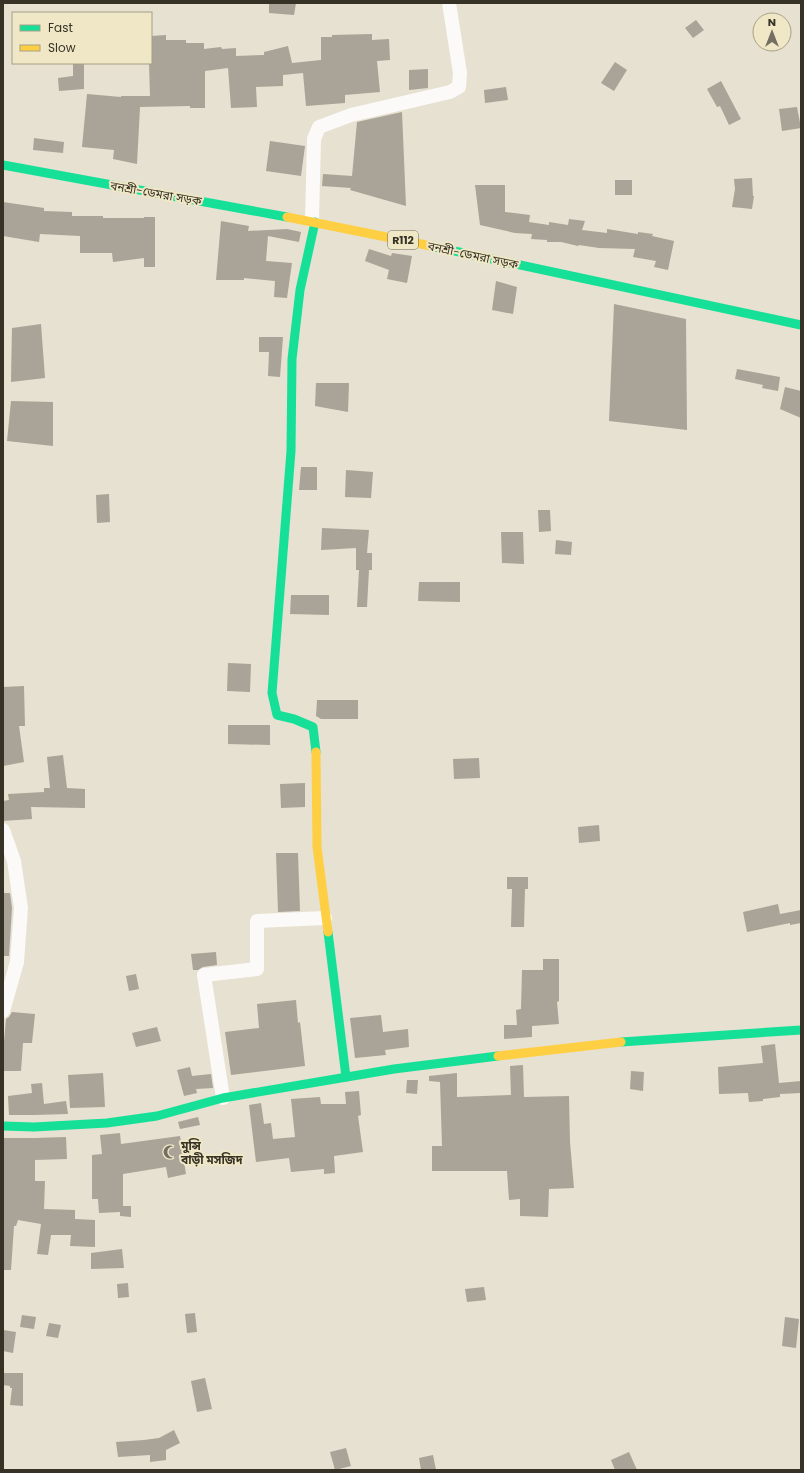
<svg xmlns="http://www.w3.org/2000/svg" width="804" height="1473" viewBox="0 0 804 1473" font-family="Poppins,'Noto Sans Bengali',sans-serif">
<style>
.building{fill:#aaa397}
.lines{fill:none;stroke-linecap:round;stroke-linejoin:round}
.street{stroke:#fbfaf8;stroke-width:14}
.fast{stroke:#16e098;stroke-width:9}
.slow{stroke:#ffcf43;stroke-width:9}
.labels{text-anchor:middle;dominant-baseline:central;stroke-width:4;stroke-linejoin:round;paint-order:stroke}
.shield{fill:#f0e7c6;stroke:#6e6855;stroke-width:1}
.shield-label{font-size:11px;font-weight:bold;fill:#363225}
.street-label{font-size:12px;fill:#363225;stroke:#f0e7c6}
.poi-label{font-size:12px;font-weight:bold;fill:#363225;stroke:#f0e7c6;text-anchor:start}
</style>
<rect width="100%" height="100%" fill="#e6e1d0"/>
<g class="building">
<path d="M269 3H296L294 15 269 13Z"/>
<path d="M696 20 704 30 693 38 685 28Z"/>
<path d="M372 34V40L389 39 390 60 377 61 380 92 345 95V103L306 106 303 73 283 75V86L256 87 257 107 231 108 228 68 205 71V108H190V106L140 107 137 164 113 159 114 150 82 147 87 94 121 97V96H150L149 63H151V36L166 35V40H186V43H204V49L221 47 222 49 236 48V56L264 55V52L288 46 292 63 321 60V37H332V35Z"/>
<path d="M615 62 627 70 614 91 601 83Z"/>
<path d="M73 63H84V89L59 91 58 78 73 76Z"/>
<path d="M428 69V88L409 90V70Z"/>
<path d="M721 81 741 119 729 125 720 106 717 107 707 89Z"/>
<path d="M506 87 508 100 485 103 484 90Z"/>
<path d="M797 107 801 128 782 131 779 109Z"/>
<path d="M402 112 406 206 350 190 351 188 322 186 323 174 352 176 357 122Z"/>
<path d="M34 138 64 142 63 153 33 150Z"/>
<path d="M270 141 305 146 301 176 266 171Z"/>
<path d="M752 178 753 196H754L752 209 732 207 735 189 734 179Z"/>
<rect x="615" y="180" width="17" height="15"/>
<path d="M475 185H505V212L530 215 529 222 549 225V222L568 225 569 219 585 221 582 230 607 233V229L638 234V232L653 234 652 236 674 241 668 270 654 267 656 261 633 257 635 249 599 248 579 245 578 246 561 242H547V240L531 239 532 234 515 233 480 225Z"/>
<path d="M3 202 44 208V211L72 212V216H103V218H144V217H155V267H144V258L113 262 112 253H80V236L40 234 39 242 3 236Z"/>
<path d="M221 221 249 226 248 231 287 229 301 232 299 242 268 236 266 261 292 263 287 298 274 297 275 281 244 278V280H216Z"/>
<path d="M369 249 391 256 392 253 412 256 407 283 387 279 389 270 365 261Z"/>
<path d="M496 281 517 287 513 314 492 310Z"/>
<path d="M614 304 686 319 687 430 609 421Z"/>
<path d="M41 324 45 378 11 382 12 328Z"/>
<path d="M259 337H283L280 377 268 376 269 352H259Z"/>
<path d="M737 369 780 377 778 391 762 388 763 385 735 379Z"/>
<path d="M316 383H349L348 412 315 406Z"/>
<path d="M785 387 801 391V418L780 409Z"/>
<path d="M11 401 53 402V446L7 441Z"/>
<path d="M301 467H317V490H299Z"/>
<path d="M346 470 373 472 371 498 345 497Z"/>
<path d="M109 494 110 522 97 523 96 495Z"/>
<path d="M538 510H550L551 531 539 532Z"/>
<path d="M322 528 369 530 367 553H372V570H369L367 607H357L359 570H356V548L321 550Z"/>
<path d="M501 532H523L524 564 502 563Z"/>
<path d="M556 540 572 542 571 555 555 554Z"/>
<path d="M419 582H460V602L418 601Z"/>
<path d="M291 595H329V615L290 614Z"/>
<path d="M228 663 251 664 250 692 227 691Z"/>
<path d="M24 686 25 726H19L24 762 3 766V687Z"/>
<path d="M317 700H358V719H321L316 716Z"/>
<path d="M228 725H270V745L228 744Z"/>
<path d="M63 755 67 788 85 789V808L31 807 32 819 3 821V801L9 800 8 794 44 792V788H50L47 757Z"/>
<path d="M479 758 480 778 454 779 453 759Z"/>
<path d="M305 783V807L281 808 280 784Z"/>
<path d="M599 825 600 841 579 843 578 827Z"/>
<path d="M276 853H298L300 911 278 912Z"/>
<path d="M507 877H528V889H525L524 927H511L512 889H507Z"/>
<path d="M3 893H10L12 908 9 956H3Z"/>
<path d="M778 904 780 914 801 910V923L790 925V923L747 932 743 912Z"/>
<path d="M216 952 217 965 203 967 198 970H193L191 954Z"/>
<path d="M543 959H559V1001L557 1002 559 1024 532 1026V1037L504 1039V1025H517L516 1010 521 1009 522 970H543Z"/>
<path d="M136 974 139 989 129 991 126 976Z"/>
<path d="M296 1000 298 1023 300 1022 305 1066 231 1075 225 1032 259 1028 257 1004Z"/>
<path d="M12 1012 35 1014 32 1043H23L21 1071H3V1052L6 1019 9 1017Z"/>
<path d="M381 1015 383 1032 408 1029 409 1047 385 1050 386 1055 355 1058 350 1018Z"/>
<path d="M157 1027 161 1041 136 1047 132 1033Z"/>
<path d="M775 1044 779 1083 801 1081V1093L780 1094V1097L763 1099V1101L749 1102 748 1093 719 1094 718 1067 763 1063 761 1046Z"/>
<path d="M523 1065 524 1097 569 1096 570 1142 574 1188 549 1189 548 1217 520 1216V1199L509 1200 507 1171H432V1146H442L440 1082 429 1081V1076L457 1073V1097L511 1095 510 1066Z"/>
<path d="M190 1067 192 1076 211 1074 213 1088 196 1089 197 1093 184 1096 177 1070Z"/>
<path d="M631 1071 644 1072 643 1091 630 1089Z"/>
<path d="M103 1073 105 1107 70 1108 68 1075Z"/>
<path d="M407 1080H418L417 1094 406 1093Z"/>
<path d="M42 1083 44 1104 66 1101 68 1114 34 1115H9L8 1096 32 1093 31 1084Z"/>
<path d="M359 1091 361 1115 358 1116 363 1152 334 1156 335 1173 324 1174V1169L291 1172 289 1158 256 1162 249 1105 261 1103 264 1124 271 1123 273 1139 295 1137 291 1099 320 1097 321 1104H346L345 1092Z"/>
<path d="M198 1117 200 1125 180 1129 178 1122Z"/>
<path d="M120 1133 121 1144 180 1136 186 1174 168 1178 166 1167 123 1174V1206H131V1217L120 1216V1212L99 1213 98 1199H92V1155L102 1154 100 1135Z"/>
<path d="M66 1137 67 1159 35 1160V1181H45L44 1209 75 1210V1219L95 1220V1247L70 1246 71 1235H51L48 1255 37 1254 41 1224 18 1220 16 1226H14L11 1270H3V1138H35Z"/>
<path d="M122 1249 124 1268 91 1269V1253Z"/>
<path d="M128 1283 129 1297 118 1298 117 1284Z"/>
<path d="M484 1287 486 1300 467 1302 465 1289Z"/>
<path d="M195 1313 197 1332 187 1333 185 1314Z"/>
<path d="M22 1315 36 1317 34 1329 20 1327Z"/>
<path d="M785 1317 799 1319 796 1348 782 1346Z"/>
<path d="M49 1323 61 1325 58 1338 46 1336Z"/>
<path d="M3 1330 16 1332 13 1353 3 1351Z"/>
<path d="M3 1373H23V1406L10 1405 12 1388H10V1386L3 1385Z"/>
<path d="M205 1378 212 1409 197 1412 191 1381Z"/>
<path d="M174 1430 180 1443 166 1450V1460L150 1462V1455L118 1457 116 1442 144 1440 159 1438Z"/>
<path d="M346 1448 351 1466 335 1470 330 1452Z"/>
<path d="M629 1452 637 1470H615L611 1460Z"/>
<path d="M433 1455 436 1470H421L419 1458Z"/>
</g>
<g class="lines">
<g class="street">
<path d="M312 221 314 139 319 127 351 115 450 92 459 87 460 73 449 3"/>
<path d="M3 830 14 861 21 908 17 962 3 1011"/>
<path d="M223 1098 204 975 257 969V921L325 918"/>
</g>
<g class="fast">
<path d="M3 165 287 217"/>
<path d="M315 222 300 290 292 359 291 451 272 693 277 715 294 719 313 727 316 752"/>
<path d="M431 246 801 325"/>
<path d="M328 932 346 1077"/>
<path d="M621 1042 801 1030"/>
<path d="M3 1126 34 1127 107 1123 157 1116 223 1098 394 1069 498 1056"/>
</g>
<g class="slow">
<path d="M287 217 431 246"/>
<path d="M316 752 317 847 328 932"/>
<path d="M498 1056 621 1042"/>
</g>
</g>
<defs>
<g id="mosque-bare" transform="scale(1.08)"><path d="M3.5-4.9A6 6 0 1 0 3.5 4.9A5 5 0 1 1 3.5-4.9Z" fill="#746f61" stroke="#f0e7c6" stroke-width="2.5" paint-order="stroke"/></g>
</defs>
<g fill-rule="evenodd">
<use href="#mosque-bare" x="170" y="1152"/>
</g>
<g class="labels">
<rect class="shield" x="388" y="231" width="30" height="18" rx="3"/>
<g class="shield-label">
<text x="403" y="240">R112</text>
</g>
<g class="street-label">
<text transform="translate(156 193) rotate(10)">বনশ্রী-ডেমরা সড়ক</text>
<text transform="translate(473 255) rotate(12)">বনশ্রী-ডেমরা সড়ক</text>
</g>
<g class="poi-label">
<text x="181" y="1145">মুন্সি<tspan x="181" dy="14">বাড়ী মসজিদ</tspan></text>
</g>
</g>
<rect width="804" height="1473" fill="none" stroke="#363225" stroke-width="8"/>
<rect x="12" y="12" width="140" height="52" fill="#f0e7c6" stroke="#a69f86"/>
<rect x="20" y="25" width="20" height="6" fill="#16e098" stroke="#a69f86"/>
<text x="48" y="32" font-size="12" fill="#363225">Fast</text>
<rect x="20" y="45" width="20" height="6" fill="#ffcf43" stroke="#a69f86"/>
<text x="48" y="52" font-size="12" fill="#363225">Slow</text>
<g transform="translate(772 32)"><circle r="19" fill="#f0e7c6" stroke="#a69f86"/>
<path d="M0-3L7 15L0 10L-7 15Z" fill="#746f61"/>
<text y="-6" font-size="11" font-weight="bold" text-anchor="middle" fill="#363225">N</text>
</g>
</svg>
